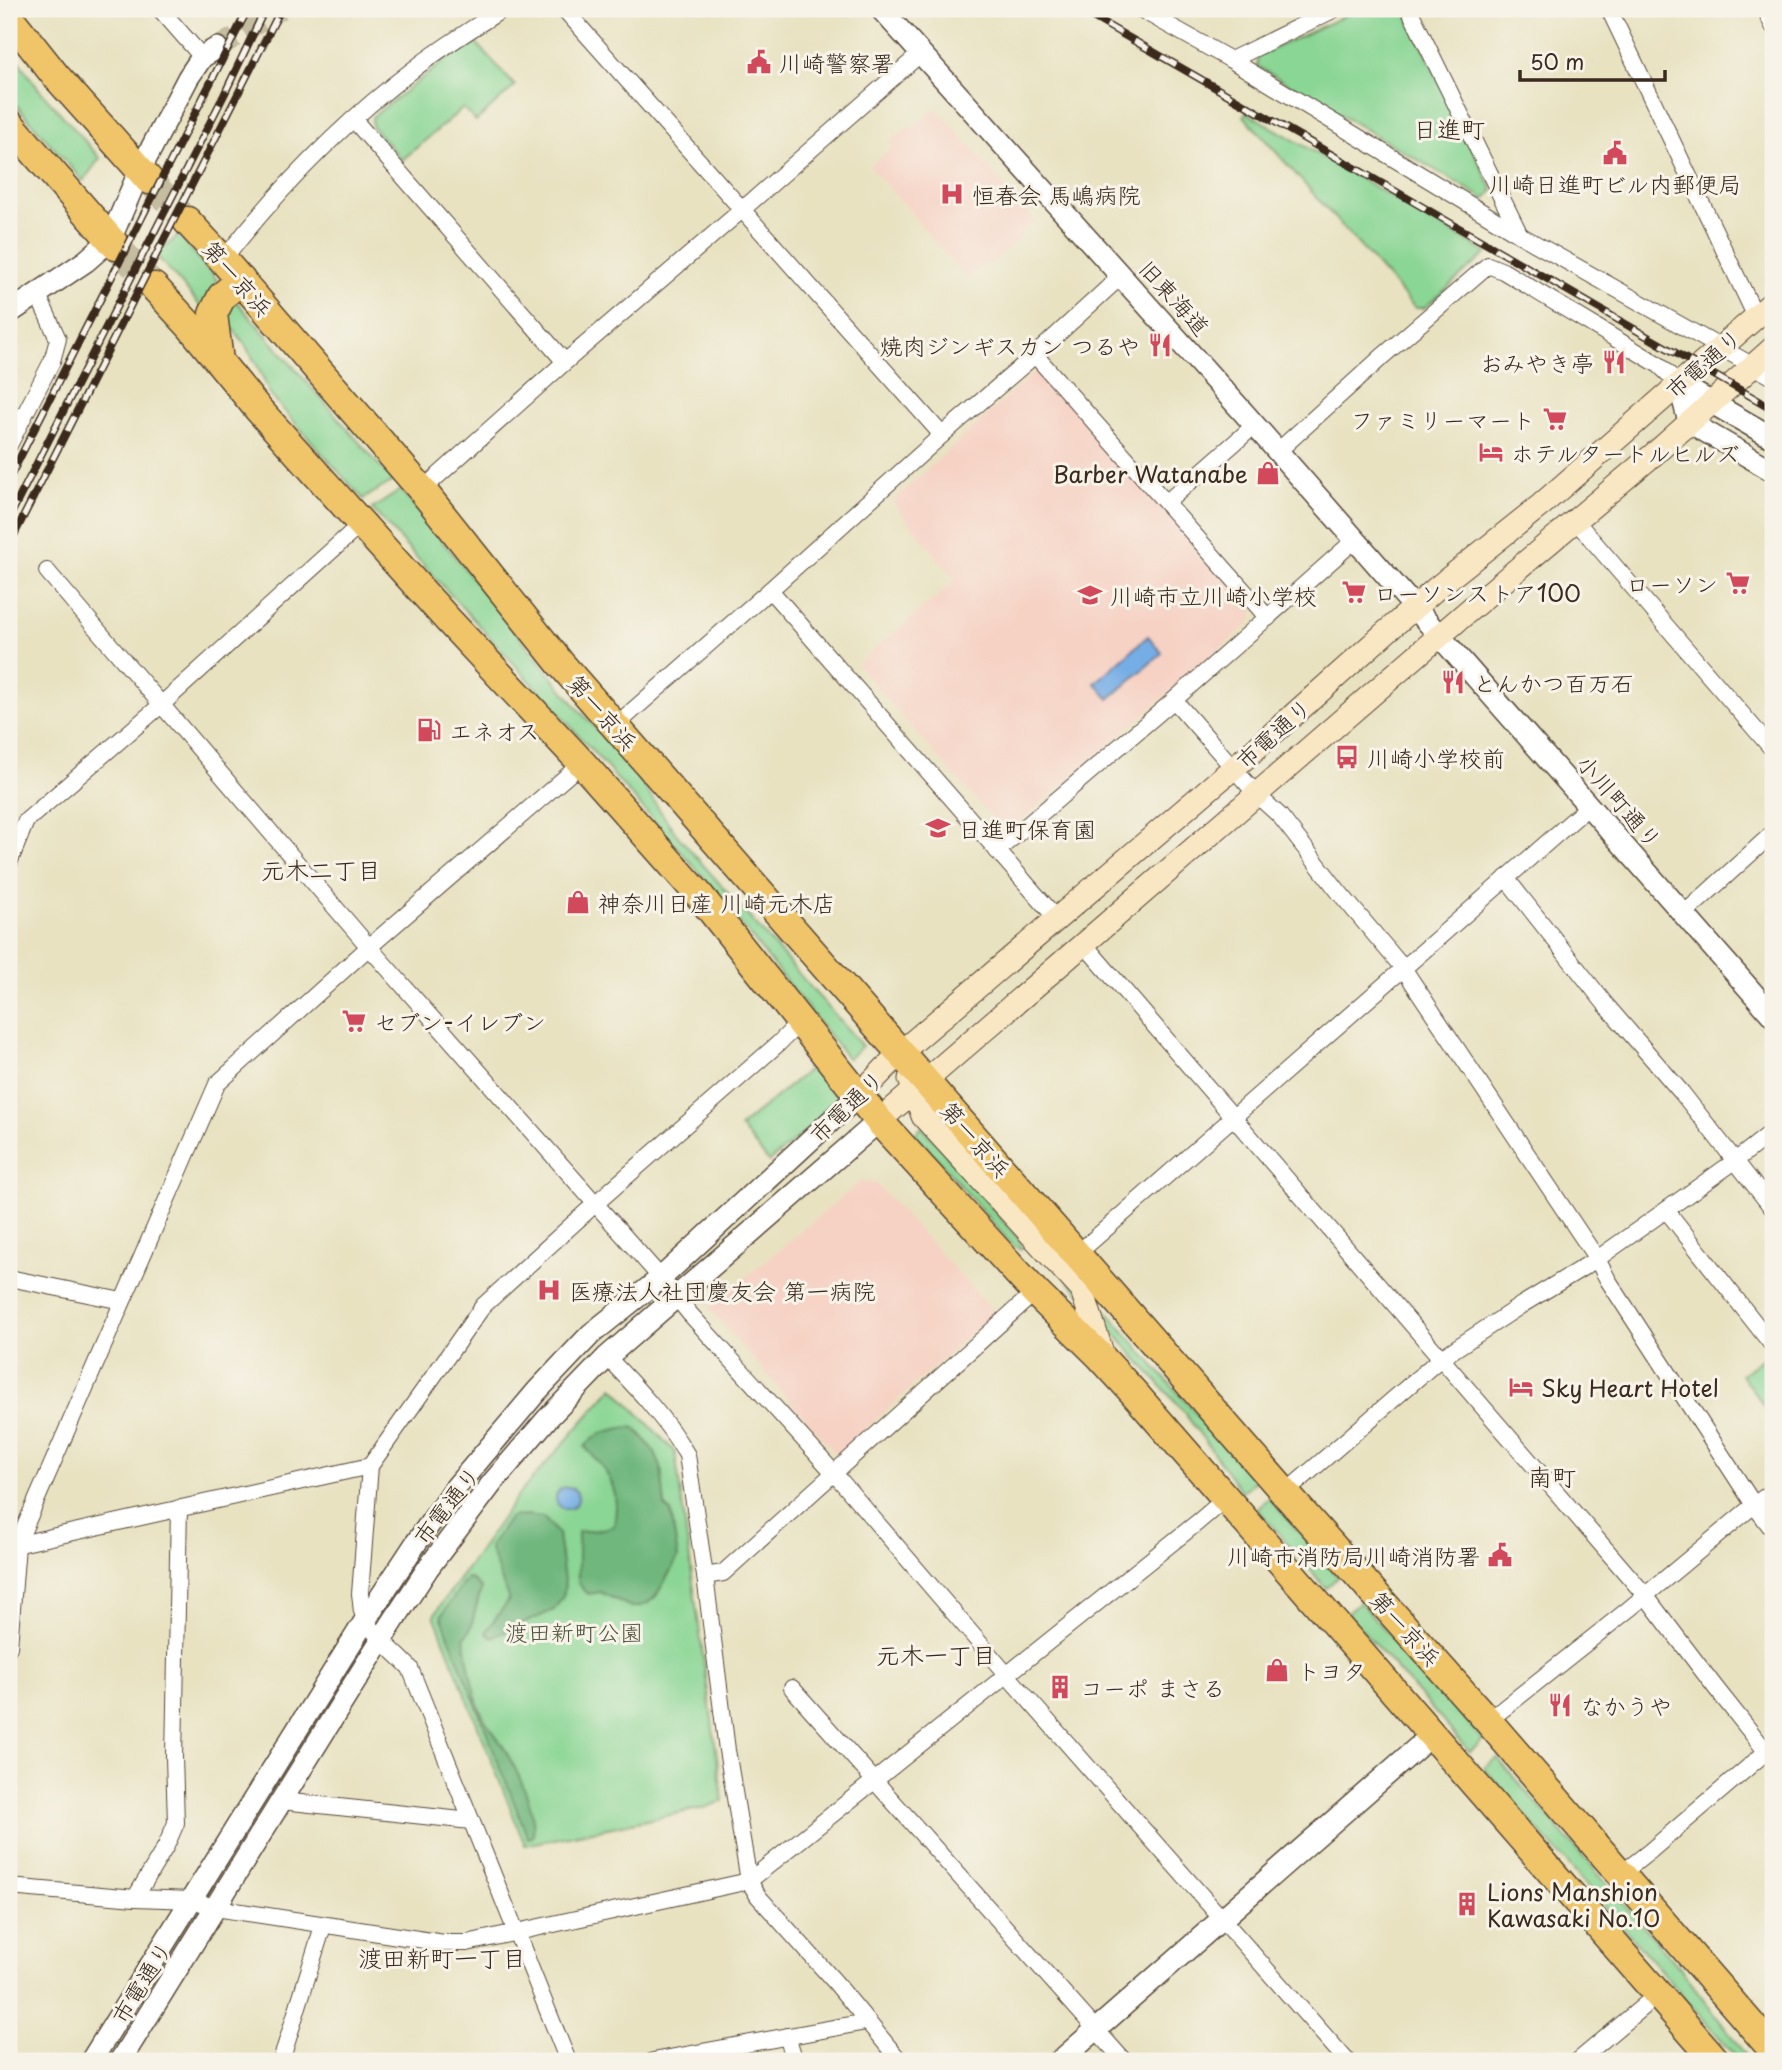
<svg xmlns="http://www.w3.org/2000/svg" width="1782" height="2070" viewBox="0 0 1782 2070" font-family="'Playpen Sans','Klee One',sans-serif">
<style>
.built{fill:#f6d2c4}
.green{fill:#8ad694;stroke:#628059;stroke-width:2}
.forest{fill:#6fb77e;stroke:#55704e;stroke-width:2}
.water{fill:#75ade5;stroke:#586c82;stroke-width:2}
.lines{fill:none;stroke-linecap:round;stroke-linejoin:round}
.tertiary-tunnel{stroke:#c5bda0;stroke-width:21;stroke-dasharray:21 10;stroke-linecap:butt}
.trunk-tunnel{stroke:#c5bda0;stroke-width:28;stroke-dasharray:28 14;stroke-linecap:butt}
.minor-casing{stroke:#554636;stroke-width:18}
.tertiary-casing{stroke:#554636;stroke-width:24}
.secondary-casing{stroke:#554636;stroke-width:25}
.trunk-casing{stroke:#554636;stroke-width:31}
.minor{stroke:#fff;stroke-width:16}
.tertiary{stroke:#fff;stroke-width:21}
.secondary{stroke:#f9e7c3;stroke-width:23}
.trunk{stroke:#f0c469;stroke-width:28}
.rail-casing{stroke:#3b2a1e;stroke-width:8}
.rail{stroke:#f7f3e8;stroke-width:5;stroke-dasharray:16;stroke-linecap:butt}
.labels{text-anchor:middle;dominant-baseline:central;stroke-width:6;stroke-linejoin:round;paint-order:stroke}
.poi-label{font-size:23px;fill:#3b2a1e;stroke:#f7f3e8;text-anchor:start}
.street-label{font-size:23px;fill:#3b2a1e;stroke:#f7f3e8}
.park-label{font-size:23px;fill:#4f553c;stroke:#f7f3e8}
.neighbourhood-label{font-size:24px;fill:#3b2a1e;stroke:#f7f3e8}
</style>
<rect width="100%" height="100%" fill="#f7f3e8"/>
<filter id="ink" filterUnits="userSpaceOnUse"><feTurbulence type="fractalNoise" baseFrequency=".0143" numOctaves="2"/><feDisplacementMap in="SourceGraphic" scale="14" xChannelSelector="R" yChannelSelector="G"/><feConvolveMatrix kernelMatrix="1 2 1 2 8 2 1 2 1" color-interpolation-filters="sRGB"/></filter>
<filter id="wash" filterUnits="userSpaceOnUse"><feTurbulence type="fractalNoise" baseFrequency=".00686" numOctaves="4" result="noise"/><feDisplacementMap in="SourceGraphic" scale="28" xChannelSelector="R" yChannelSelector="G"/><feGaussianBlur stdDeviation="1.57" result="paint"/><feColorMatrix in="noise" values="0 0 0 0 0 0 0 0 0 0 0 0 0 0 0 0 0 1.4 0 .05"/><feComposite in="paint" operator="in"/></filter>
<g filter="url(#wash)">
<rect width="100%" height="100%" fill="#e8e2c1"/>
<g class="built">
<path d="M936 108 1035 221 1019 235 1021 237 990 264 988 262 968 280 870 166 893 147 890 143 909 126 912 129Z"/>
<path d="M1043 371 1253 609 1252 621 1006 834 857 665 956 580 892 502 1034 372Z"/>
<path d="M860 1182 875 1183 994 1312 837 1455 709 1308Z"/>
</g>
<g class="green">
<path d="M1359 9H1404L1493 191 1485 199 1257 66 1258 56Z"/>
<path d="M473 39 515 86 476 121 463 108 402 160 372 126V117Z"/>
<path d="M9 48 38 88 100 158 83 181 9 97Z"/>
<path d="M1246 112 1487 253 1424 308H1415L1244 116Z"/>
<path d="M179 235 217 280 204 310 156 255Z"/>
<path d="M235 300 237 302 393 481 363 499 271 396 257 365 242 340 227 322V303Z"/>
<path d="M401 490 579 710 631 768 676 834 856 1039 862 1046 848 1059 705 879 551 704 372 509Z"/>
<path d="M813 1066 842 1101 769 1162 740 1127Z"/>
<path d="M922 1127 1020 1241 1022 1247 1021 1249 1013 1246 915 1133Z"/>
<path d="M947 1129 1255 1481 1242 1492 1183 1411 938 1132Z"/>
<path d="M1770 1353 1773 1357V1417L1741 1375Z"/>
<path d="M613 1387 675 1452 723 1801 704 1808 525 1845 434 1615 519 1494Z"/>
<path d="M1269 1498 1338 1577 1326 1588 1257 1508Z"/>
<path d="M1360 1602 1483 1740 1470 1752 1347 1613Z"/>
<path d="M1497 1758 1680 1968 1750 2061H1740L1484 1768Z"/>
</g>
<g class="forest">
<path d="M629 1427 635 1428 643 1437 655 1453 661 1467 665 1506 671 1512 678 1558 656 1596 648 1603 638 1607H631L600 1592 589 1594 584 1591 578 1582V1532L598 1530 614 1526C621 1489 609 1472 585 1447 594 1432 613 1430 629 1427Z"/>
<path d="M527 1515 543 1517 558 1534 565 1588 563 1596 554 1610 493 1637 488 1635 486 1631 509 1600 489 1547 510 1517Z"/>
<path d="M467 1578 474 1581 481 1589 470 1630 464 1638C469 1663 472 1694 484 1718 490 1729 499 1738 505 1750 519 1774 537 1810 533 1837L528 1838 441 1616Z"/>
</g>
<g class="water">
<path d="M1148 636 1162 653 1109 699 1095 683Z"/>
<circle cx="567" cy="1498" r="11"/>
</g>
</g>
<g filter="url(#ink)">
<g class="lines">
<path class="tertiary-tunnel" d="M217 48 281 9"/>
<g class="trunk-tunnel">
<path d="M149 180 187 221"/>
<path d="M116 246 154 287"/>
</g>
<g class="minor-casing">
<g id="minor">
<path d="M160 9 202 57"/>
<path d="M564 9 942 435"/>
<path d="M1140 9 1231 60 1520 235 1773 377"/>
<path d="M1409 9 1520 235"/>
<path d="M1609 9 1756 317"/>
<path d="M1765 9 1773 26"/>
<path d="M1231 60 1335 9"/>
<path d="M354 120 565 362"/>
<path d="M223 260C278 190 342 123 414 69 442 47 473 28 503 9"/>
<path d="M1035 355 1268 618"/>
<path d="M9 445 52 361 58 339 38 295"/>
<path d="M1277 452 1384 355 1488 265 1503 271 1659 365 1679 384"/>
<path d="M422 490 565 362 743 209 920 54"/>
<path d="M1167 502 1255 425"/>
<path d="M1575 520 1773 750"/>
<path d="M47 571 369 947 661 1278 690 1314 834 1473 1007 1675 1347 2061"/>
<path d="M770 590 1057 919"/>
<path d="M1174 700 1356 539"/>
<path d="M615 726 770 590 942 435 1035 355 1121 276"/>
<path d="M997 851 1174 700 1257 795 1280 816 1339 892 1403 968 1597 1259 1608 1280 1754 1505 1773 1530"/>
<path d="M9 863 26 821 161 705 361 524"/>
<path d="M1506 878 1606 1005 1682 1093 1773 1209"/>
<path d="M1684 914 1773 833"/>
<path d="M1084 944 1645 1595 1715 1687 1773 1760"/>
<path d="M1667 1211 1773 1346"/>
<path d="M1077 1254 1589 806"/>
<path d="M9 1278 122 1301"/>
<path d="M607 1357C636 1387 666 1419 687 1455L705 1576 727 1750 749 1881 758 1896 835 1982 900 2061"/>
<path d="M370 1466 360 1594C361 1599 361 1606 362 1611 369 1633 395 1651 410 1668L568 2061"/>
<path d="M1285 1493 1441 1358 1523 1304 1597 1259 1735 1161 1773 1131"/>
<path d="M11 1546 370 1466 483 1306 595 1204 779 1043 800 1022"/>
<path d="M705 1576 723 1573 1035 1292"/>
<path d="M9 1647 17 1545 217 1084 369 947 582 763"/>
<path d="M792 1688 1124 2061"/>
<path d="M1488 1721 1629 1609 1754 1505 1773 1491"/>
<path d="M282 1801 471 1821"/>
<path d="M1621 1874 1649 1852 1773 1746"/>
<path d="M9 1887 135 1898 193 1900 216 1908 235 1911 444 1943H467L749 1881 1198 1522 1226 1498"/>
<path d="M135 1898 166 1846 176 1823 174 1757 179 1508"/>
<path d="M787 2036 795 2061"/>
<path d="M281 2061 323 1926"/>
<path d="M653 2061 866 2022"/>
<path d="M1578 2061 1658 1994"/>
</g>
</g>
<g class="tertiary-casing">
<g id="tertiary">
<path d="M881 9 1244 413 1773 1016"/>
<path d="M9 313 86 261 110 240 140 170 188 78 202 57 217 48"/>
<path d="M1679 384 1689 422 1773 471"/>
<path d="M1679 384 1773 438"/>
<path d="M91 2061 366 1619 416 1543 456 1487 537 1391 591 1334 661 1278 859 1095"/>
<path d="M120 2061 381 1640 428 1568 493 1482 547 1419 607 1357 879 1121"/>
<path d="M1060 2061 1433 1734"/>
</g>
</g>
<g class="secondary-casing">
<g id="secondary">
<path d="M910 1079 923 1116 1082 1290 1104 1359"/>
<path d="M859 1095 900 1053 1251 753 1385 633 1438 587 1541 505 1773 302"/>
<path d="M879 1121 1474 606 1660 449 1773 348"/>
</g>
</g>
<g class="trunk-casing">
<g id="trunk">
<path d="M9 17 55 75 149 180"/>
<path d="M9 123 116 246"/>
<path d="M187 221 223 260 422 490 560 663 1285 1493 1488 1721 1773 2050"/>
<path d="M154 287 190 326 258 409 448 620 582 763 700 896 879 1121 1035 1292 1100 1356 1134 1393 1716 2061"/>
<path d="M219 361 213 314 222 296 241 280"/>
</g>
</g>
<use href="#minor" class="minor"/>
<use href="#tertiary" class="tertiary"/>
<use href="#secondary" class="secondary"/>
<use href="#trunk" class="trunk"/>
<g class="rail-casing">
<g id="rail">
<path d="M1079 9 1773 409"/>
<path d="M9 479 248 9"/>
<path d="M9 518 224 95 265 9"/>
<path d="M9 545 281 9"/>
</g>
</g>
<use href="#rail" class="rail"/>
</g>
</g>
<defs>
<g id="civic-bare" transform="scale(1.89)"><path d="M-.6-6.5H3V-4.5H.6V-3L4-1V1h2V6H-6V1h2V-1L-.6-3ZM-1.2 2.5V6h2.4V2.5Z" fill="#d1495b" stroke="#f7f3e8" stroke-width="2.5" paint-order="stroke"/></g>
<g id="hospital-bare" transform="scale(1.89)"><path d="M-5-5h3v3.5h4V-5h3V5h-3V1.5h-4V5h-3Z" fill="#d1495b" stroke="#f7f3e8" stroke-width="2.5" paint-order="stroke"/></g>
<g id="restaurant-bare" transform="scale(1.89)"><path d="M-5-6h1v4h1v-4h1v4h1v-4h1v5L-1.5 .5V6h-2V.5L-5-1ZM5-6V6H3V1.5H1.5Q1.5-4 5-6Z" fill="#d1495b" stroke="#f7f3e8" stroke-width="2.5" paint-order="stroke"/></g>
<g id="supermarket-bare" transform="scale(1.89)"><path d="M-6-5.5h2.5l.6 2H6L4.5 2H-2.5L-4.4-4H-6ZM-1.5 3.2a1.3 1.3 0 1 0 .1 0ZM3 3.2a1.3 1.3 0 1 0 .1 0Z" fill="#d1495b" stroke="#f7f3e8" stroke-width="2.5" paint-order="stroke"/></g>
<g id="hotel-bare" transform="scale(1.89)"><path d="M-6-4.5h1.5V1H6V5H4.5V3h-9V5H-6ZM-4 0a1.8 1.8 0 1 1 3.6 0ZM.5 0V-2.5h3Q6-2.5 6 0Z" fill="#d1495b" stroke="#f7f3e8" stroke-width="2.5" paint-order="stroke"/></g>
<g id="shop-bare" transform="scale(1.89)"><path d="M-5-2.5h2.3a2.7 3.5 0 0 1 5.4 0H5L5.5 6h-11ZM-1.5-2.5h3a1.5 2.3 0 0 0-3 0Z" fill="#d1495b" stroke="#f7f3e8" stroke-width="2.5" paint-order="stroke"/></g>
<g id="school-bare" transform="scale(1.89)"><path d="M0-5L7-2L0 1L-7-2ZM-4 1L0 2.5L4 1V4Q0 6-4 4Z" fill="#d1495b" stroke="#f7f3e8" stroke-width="2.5" paint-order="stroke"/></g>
<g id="fuel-bare" transform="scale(1.89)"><path d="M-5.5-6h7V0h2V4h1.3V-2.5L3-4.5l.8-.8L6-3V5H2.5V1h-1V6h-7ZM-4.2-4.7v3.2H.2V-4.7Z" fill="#d1495b" stroke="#f7f3e8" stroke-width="2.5" paint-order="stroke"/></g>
<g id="bus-bare" transform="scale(1.89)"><path d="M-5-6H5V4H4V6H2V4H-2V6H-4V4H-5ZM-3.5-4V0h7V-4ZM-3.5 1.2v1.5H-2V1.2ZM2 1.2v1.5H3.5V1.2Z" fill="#d1495b" stroke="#f7f3e8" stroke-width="2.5" paint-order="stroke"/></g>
<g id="building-bare" transform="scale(1.89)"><path d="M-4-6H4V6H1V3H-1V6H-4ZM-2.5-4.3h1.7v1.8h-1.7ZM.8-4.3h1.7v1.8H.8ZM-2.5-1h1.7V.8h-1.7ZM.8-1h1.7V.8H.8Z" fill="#d1495b" stroke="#f7f3e8" stroke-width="2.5" paint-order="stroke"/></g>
</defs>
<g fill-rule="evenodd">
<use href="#civic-bare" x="759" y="62"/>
<use href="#civic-bare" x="1615" y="153"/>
<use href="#hospital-bare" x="952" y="194"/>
<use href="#restaurant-bare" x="1160" y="345"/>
<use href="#restaurant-bare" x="1614" y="362"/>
<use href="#supermarket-bare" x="1555" y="419"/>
<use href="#hotel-bare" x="1491" y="452"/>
<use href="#shop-bare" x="1268" y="473"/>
<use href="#supermarket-bare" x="1738" y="583"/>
<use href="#supermarket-bare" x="1354" y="592"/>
<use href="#school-bare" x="1090" y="595"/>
<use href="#restaurant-bare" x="1453" y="682"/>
<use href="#fuel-bare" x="429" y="730"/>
<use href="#bus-bare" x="1347" y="757"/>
<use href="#school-bare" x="938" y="828"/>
<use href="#shop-bare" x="578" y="902"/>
<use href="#supermarket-bare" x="354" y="1021"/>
<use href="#hospital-bare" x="549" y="1290"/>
<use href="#hotel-bare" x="1521" y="1387"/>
<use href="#civic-bare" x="1500" y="1555"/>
<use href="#shop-bare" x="1277" y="1670"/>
<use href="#building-bare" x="1060" y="1687"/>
<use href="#restaurant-bare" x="1560" y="1705"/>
<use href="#building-bare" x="1467" y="1904"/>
</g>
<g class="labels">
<g class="poi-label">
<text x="779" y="62">川崎警察署</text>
<text x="1615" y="183" text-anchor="middle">川崎日進町ビル内郵便局</text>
<text x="972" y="194">恒春会 馬嶋病院</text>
<text x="1140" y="345" text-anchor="end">焼肉ジンギスカン つるや</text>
<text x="1594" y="362" text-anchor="end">おみやき亭</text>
<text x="1535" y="419" text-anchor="end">ファミリーマート</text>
<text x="1511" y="452">ホテルタートルヒルズ</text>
<text x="1248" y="473" text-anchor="end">Barber Watanabe</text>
<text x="1718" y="583" text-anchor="end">ローソン</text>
<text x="1374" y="592">ローソンストア100</text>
<text x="1110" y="595">川崎市立川崎小学校</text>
<text x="1473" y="682">とんかつ百万石</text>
<text x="449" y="730">エネオス</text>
<text x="1367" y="757">川崎小学校前</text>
<text x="958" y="828">日進町保育園</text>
<text x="598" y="902">神奈川日産 川崎元木店</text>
<text x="374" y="1021">セブン-イレブン</text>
<text x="569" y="1290">医療法人社団慶友会 第一病院</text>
<text x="1541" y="1387">Sky Heart Hotel</text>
<text x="1480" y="1555" text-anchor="end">川崎市消防局川崎消防署</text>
<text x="1297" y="1670">トヨタ</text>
<text x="1080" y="1687">コーポ まさる</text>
<text x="1580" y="1705">なかうや</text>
<text x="1487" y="1891">Lions Manshion<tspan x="1487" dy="26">Kawasaki No.10</tspan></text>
</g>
<g class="street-label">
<text transform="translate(238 278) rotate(49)">第一京浜</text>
<text transform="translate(1175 297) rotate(48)">旧東海道</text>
<text transform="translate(1703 363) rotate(-41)">市電通り</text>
<text transform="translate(603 712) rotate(49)">第一京浜</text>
<text transform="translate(1273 733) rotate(-42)">市電通り</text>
<text transform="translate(1620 801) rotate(49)">小川町通り</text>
<text transform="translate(846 1106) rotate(-44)">市電通り</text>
<text transform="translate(976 1139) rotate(49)">第一京浜</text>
<text transform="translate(446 1505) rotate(-52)">市電通り</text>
<text transform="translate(1406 1628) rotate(48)">第一京浜</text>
<text transform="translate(141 1982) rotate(-58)">市電通り</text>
</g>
<g class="park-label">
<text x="574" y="1631">渡田新町公園</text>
</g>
<g class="neighbourhood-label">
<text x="1449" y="128">日進町</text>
<text x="321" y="869">元木二丁目</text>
<text x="1552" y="1476">南町</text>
<text x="936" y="1654">元木一丁目</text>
<text x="442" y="1957">渡田新町一丁目</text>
</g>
</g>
<rect width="1782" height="2070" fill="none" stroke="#f7f3e8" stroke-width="35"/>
<path d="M1520 70v10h145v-10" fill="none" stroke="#3b2a1e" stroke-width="3.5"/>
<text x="1530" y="70" font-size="21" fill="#3b2a1e" stroke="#f7f3e8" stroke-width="5" paint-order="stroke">50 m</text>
</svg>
